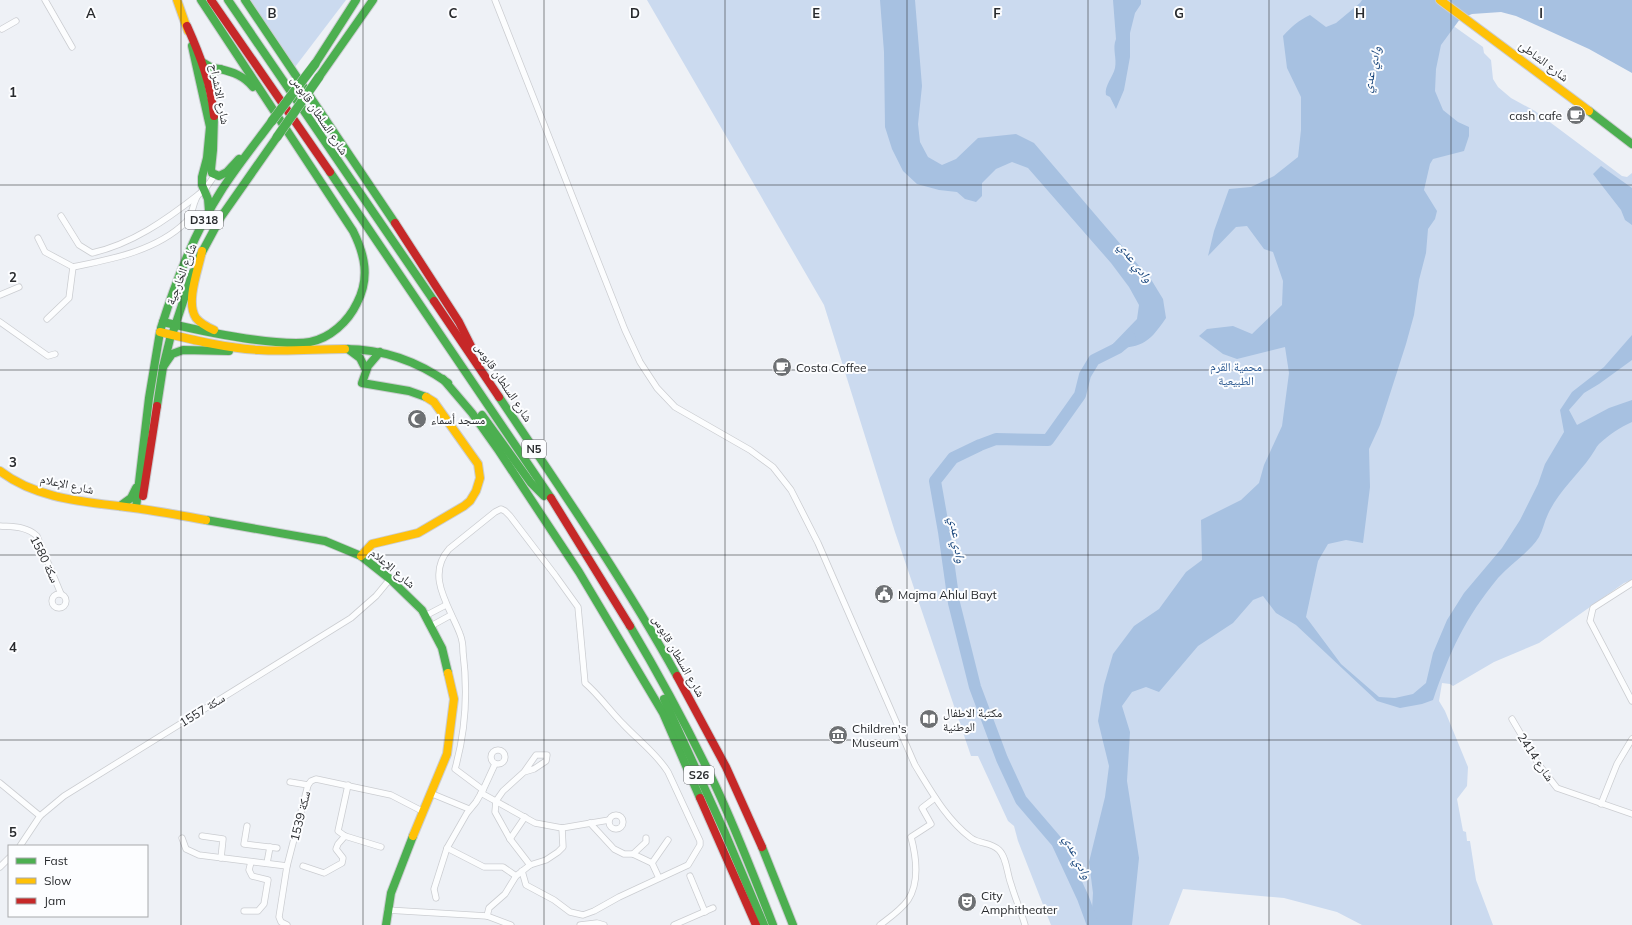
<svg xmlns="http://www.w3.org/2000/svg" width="1632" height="925" viewBox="0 0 1632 925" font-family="Mulish,'Noto Naskh Arabic',sans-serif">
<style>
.green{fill:#cbdaef}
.water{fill:#a7c1e1}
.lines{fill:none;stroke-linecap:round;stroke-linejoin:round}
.river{stroke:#a7c1e1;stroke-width:12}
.street-casing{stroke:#cbcdd1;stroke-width:7}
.fast-casing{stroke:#cbcdd1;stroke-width:10}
.slow-casing{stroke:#cbcdd1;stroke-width:10}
.jam-casing{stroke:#cbcdd1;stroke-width:10}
.street{stroke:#fcfdfe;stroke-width:5.5}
.fast{stroke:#4caf50;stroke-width:8}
.slow{stroke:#ffc107;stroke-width:8}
.jam{stroke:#c62828;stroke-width:8}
.fast-bridge-casing{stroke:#cbcdd1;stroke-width:10;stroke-linecap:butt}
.fast-bridge{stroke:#4caf50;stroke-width:9}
.grid{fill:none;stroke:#282a2d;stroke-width:1;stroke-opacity:0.55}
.labels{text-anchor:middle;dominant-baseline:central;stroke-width:4;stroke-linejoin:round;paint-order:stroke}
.shield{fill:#fcfdff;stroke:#68696c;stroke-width:1}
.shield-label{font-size:11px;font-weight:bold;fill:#282a2d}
.street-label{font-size:12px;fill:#282a2d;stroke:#fcfdff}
.poi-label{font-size:12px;fill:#282a2d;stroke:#fcfdff;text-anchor:start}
.park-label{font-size:12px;fill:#2a578f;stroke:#fcfdff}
.water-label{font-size:13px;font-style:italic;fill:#17457c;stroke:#fcfdff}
.grid-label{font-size:13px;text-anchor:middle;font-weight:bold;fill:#282a2d;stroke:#fcfdff;stroke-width:4;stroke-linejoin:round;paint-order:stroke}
</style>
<rect width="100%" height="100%" fill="#eef1f6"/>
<g class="green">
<path d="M250 0H346L295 67Z"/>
<path d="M647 0H1417L1483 47 1484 53 1491 60 1493 79 1498 87 1511 98 1535 111 1622 176 1627 177 1632 173V580L1624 583 1539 643 1494 662 1453 686 1450 684 1442 683 1439 701 1445 711 1468 767 1467 786 1457 799 1463 831 1466 832 1467 841H1470L1476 880 1493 925H1362L1337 912 1284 898 1183 889 1169 925H1051L1018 841 1014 826 1008 821 978 756H971L895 532 824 305Z"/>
</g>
<g class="water">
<path d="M880 0H915L922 86 918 124 920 142 928 157 942 165 956 159 978 138 1016 134 1034 143 1152 281 1163 299 1166 318C1147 346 1141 347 1108 349L1137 319 1139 305 1129 287 1111 263 1028 168 1012 162 996 169 982 183V196L976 202 965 199 957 192 939 190 917 184 903 171 892 149 885 127 884 52Z"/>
<path d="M1113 0H1141V4L1135 13 1130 33V57L1124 90 1116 109 1110 97 1106 95C1104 86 1113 77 1115 68 1117 58 1112 48 1116 39Z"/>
<path d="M1362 0H1632V73L1589 49 1516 16 1501 12 1472 14 1460 19 1441 45 1436 69 1435 91 1443 110 1458 122 1469 127V136L1464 151 1433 159 1430 164 1424 190 1437 211 1435 219 1428 229 1426 253 1419 280 1414 315 1406 344 1380 425 1369 449 1370 487 1363 543 1346 540 1328 544 1318 561 1306 617 1341 664 1379 697 1395 698 1413 694 1426 683 1433 653 1447 620 1464 593 1502 548 1520 520 1538 484 1545 464 1564 432 1560 410 1572 392 1604 367 1632 335V360L1599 384 1584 393 1569 410 1577 425 1609 408 1632 400V422C1619 428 1610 434 1599 444 1596 447 1594 452 1591 456 1577 476 1558 492 1548 514 1544 522 1543 530 1539 537 1529 553 1511 563 1498 578 1465 618 1450 651 1433 700L1422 704 1400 708 1377 701 1296 625 1276 613 1263 596 1253 600 1233 623 1198 646 1159 692 1146 687 1132 692 1122 706 1130 732 1127 781 1139 858 1132 925H1091L1093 893 1089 862 1105 797 1109 766 1098 721 1104 685 1113 654 1134 626 1159 609 1186 572 1202 560 1201 520 1241 500 1259 483 1264 465 1282 426 1289 373 1285 347 1237 359 1223 354 1199 336 1207 329 1233 326 1252 334 1282 305 1283 281 1273 252 1264 249 1247 226 1236 227 1208 256 1214 231 1229 189 1251 187 1274 176 1298 157 1301 130V97L1287 68 1283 36C1291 27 1299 20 1310 15L1326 27 1336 23 1360 3Z"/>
<path d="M1601 166 1632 188V225L1625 220 1621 210 1593 174Z"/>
</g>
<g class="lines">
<path class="river" d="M1093 925 1083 898 1057 842 1021 800 1002 759 975 687 954 603 944 532 935 481 953 458 980 445 996 439 1048 440 1080 395 1085 375 1094 360 1118 348 1130 338"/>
<g class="street-casing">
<g id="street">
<path d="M45 0 72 47"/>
<path d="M495 0 625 330 640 362 657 388 675 407 750 450 773 467 791 490 818 543 915 765C931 791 946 819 971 838 979 844 991 842 999 850 1007 858 1007 874 1011 884 1015 898 1021 911 1025 925"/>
<path d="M2 29 16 21"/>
<path d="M61 216 79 245 92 253C132 244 166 220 198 195"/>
<path d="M38 238 45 252 73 267C112 259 156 251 186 222 194 214 192 202 199 194 200 193 202 192 204 190 208 186 211 180 215 175"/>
<path d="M0 295 19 287"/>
<path d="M47 319 69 298 73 267"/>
<path d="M0 322 48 356 55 354"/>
<path d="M0 526C13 527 26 526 37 536L61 594"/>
<path d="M1632 583 1593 608 1590 621 1632 701"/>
<circle cx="59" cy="601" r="7"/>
<path d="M425 616 446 605"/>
<path d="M431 626 451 615"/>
<path d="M1512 719 1539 765 1557 788 1632 814"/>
<circle cx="498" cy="757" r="7"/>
<path d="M524 772 536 755H547L546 761 534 769 524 772 503 791 496 801 495 812 510 839 530 865"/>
<path d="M290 782 308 785"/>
<path d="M0 783 40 816"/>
<path d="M348 785 338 831 345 836 381 847"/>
<path d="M483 790 455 769C466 730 468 692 463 652 463 646 462 639 460 634 450 607 425 576 449 549L495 512 501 509 505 511 510 516 555 575 578 607 585 683C599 695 610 711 623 724 638 740 657 754 668 772L700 841V845L688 865 619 897 594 911 583 915 570 912 554 900 526 885 522 871"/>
<path d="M430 793 469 809"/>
<path d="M481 793 535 823 562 828 609 820"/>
<path d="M1601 804 1617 764 1632 739"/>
<circle cx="616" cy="822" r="7"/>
<path d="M590 823 614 849 624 854H633L652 863 659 878"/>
<path d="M247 826 244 844 277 848"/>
<path d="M202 836 223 839 221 858"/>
<path d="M182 838 186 849 199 855 287 866"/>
<path d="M510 839 525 817"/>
<path d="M20 846 40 816 64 796 351 618 376 596 390 579"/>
<path d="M447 848 484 867H503L516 876"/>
<path d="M633 854 646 842V838"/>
<path d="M267 863 270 847"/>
<path d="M652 863 668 840"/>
<path d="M303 866 324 873 342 863 343 858 336 849 338 844 345 836"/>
<path d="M0 867 9 858"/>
<path d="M690 876 705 912"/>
<path d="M436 898 434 889 447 848 467 813 476 802 483 790 495 764"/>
<path d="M387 910 487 916 511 925"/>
<path d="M244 911H258L264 904 268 880 252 876 249 870 251 862"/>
<path d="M487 916 489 908 505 894 516 876 530 865 546 860 558 852 563 847 562 828"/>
<path d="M287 925 281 922 279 917 287 866 308 785 311 781 316 779 391 795 422 811"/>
<path d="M580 925 597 923 604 925"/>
<path d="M674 925 713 908"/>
<path d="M880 925C889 918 901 910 908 900 920 882 916 856 911 837L931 824 922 808 935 798"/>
</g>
</g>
<g class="fast-casing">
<g id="fast">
<path d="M228 0 434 301"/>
<path d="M245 0 395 223"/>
<path d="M192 46 210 127 207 158 202 177V185L208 199 209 211"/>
<path d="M202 62 212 68 220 69"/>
<path d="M315 64 356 0"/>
<path d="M319 77 373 0"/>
<path d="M207 80 210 74 220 69C233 72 244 76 253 87"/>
<path d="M1589 111 1632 144"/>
<path d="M214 116 213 150 211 169 212 173 219 176 227 172 239 159"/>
<path d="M330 172 551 498"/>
<path d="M200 256 221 217 277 137"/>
<path d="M163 322C201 331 238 339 276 342 287 343 299 344 310 342 330 338 348 322 357 303 370 278 365 255 353 231L201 0"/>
<path d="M161 328C176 280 194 233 221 191 237 166 255 144 272 121"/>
<path d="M173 332 193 272"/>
<path d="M345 349C383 349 417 361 448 383"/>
<path d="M348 349 360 358 365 368"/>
<path d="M380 352 368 366 362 383 409 391 426 397"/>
<path d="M163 367 172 354 183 350 229 351"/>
<path d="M443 379 472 413 499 451 579 572 663 713 700 798"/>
<path d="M499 397C561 489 623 579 677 676"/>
<path d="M157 406 163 367 171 335"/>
<path d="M482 415 531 483 544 496"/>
<path d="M120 506 131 498 136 488"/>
<path d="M136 508 149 398 160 332"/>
<path d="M206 520 325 541 361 556 390 579 422 610 442 648 448 673"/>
<path d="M630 626C661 678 690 732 716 787 737 832 755 879 773 925"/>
<path d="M664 699 725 833 764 925"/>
<path d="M762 847 793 925"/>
<path d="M386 925 391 893 413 836"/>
</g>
</g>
<g class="slow-casing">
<g id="slow">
<path d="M177 0 188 31"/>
<path d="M1440 0 1589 111"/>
<path d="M202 251C199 268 185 302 196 318 201 324 207 327 214 330"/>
<path d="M160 332C193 340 226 348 259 350 288 352 316 349 345 349"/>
<path d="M0 471C37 500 89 502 134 508 158 511 182 516 206 520"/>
<path d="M361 556 372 544 418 533 464 506 470 501 476 491 480 478 478 464 434 402 426 397"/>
<path d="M413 836 447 754 454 699 448 673"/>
</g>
</g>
<g class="jam-casing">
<g id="jam">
<path d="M211 0 330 172"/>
<path d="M187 26C200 55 211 84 214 116"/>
<path d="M395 223 459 322 472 348"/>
<path d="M434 301 499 397"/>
<path d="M143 496 157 406"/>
<path d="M551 498 630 626"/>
<path d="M677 676 726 767 762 847"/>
<path d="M700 798 756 925"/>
</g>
</g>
<use href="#street" class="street"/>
<use href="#fast" class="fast"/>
<use href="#slow" class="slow"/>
<use href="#jam" class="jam"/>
<g class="fast-bridge-casing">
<g id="fast-bridge">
<path d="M272 121 315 64"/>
<path d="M277 137 319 77"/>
</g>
</g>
<use href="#fast-bridge" class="fast-bridge"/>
</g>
<path class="grid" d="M181 0V925M363 0V925M544 0V925M725 0V925M907 0V925M1088 0V925M1269 0V925M1451 0V925M0 185H1632M0 370H1632M0 555H1632M0 740H1632"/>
<defs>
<g id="cafe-disc" transform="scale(1)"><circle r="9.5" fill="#6d7073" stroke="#fcfdff"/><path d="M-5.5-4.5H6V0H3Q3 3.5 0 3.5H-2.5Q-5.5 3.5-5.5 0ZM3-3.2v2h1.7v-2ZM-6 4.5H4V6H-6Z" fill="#fff"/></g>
<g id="mosque-disc" transform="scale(1)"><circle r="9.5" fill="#6d7073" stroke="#fcfdff"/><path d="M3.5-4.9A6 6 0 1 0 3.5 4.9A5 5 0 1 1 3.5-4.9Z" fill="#fff"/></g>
<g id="civic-disc" transform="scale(1)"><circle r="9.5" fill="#6d7073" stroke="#fcfdff"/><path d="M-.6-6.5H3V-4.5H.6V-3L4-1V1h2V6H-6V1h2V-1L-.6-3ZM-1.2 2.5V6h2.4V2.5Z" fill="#fff"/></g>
<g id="library-disc" transform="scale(1)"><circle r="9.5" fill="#6d7073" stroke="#fcfdff"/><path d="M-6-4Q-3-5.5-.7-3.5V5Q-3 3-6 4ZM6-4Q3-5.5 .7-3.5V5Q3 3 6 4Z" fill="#fff"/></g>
<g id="museum-disc" transform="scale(1)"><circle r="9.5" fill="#6d7073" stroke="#fcfdff"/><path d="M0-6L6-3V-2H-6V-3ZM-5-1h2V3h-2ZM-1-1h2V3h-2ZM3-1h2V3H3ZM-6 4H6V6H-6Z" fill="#fff"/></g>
<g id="theatre-disc" transform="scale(1)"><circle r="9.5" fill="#6d7073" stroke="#fcfdff"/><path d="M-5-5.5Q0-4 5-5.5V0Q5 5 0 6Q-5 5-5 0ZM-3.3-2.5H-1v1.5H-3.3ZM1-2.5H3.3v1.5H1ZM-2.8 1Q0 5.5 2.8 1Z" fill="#fff"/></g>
</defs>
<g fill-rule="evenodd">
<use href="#cafe-disc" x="1576" y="115"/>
<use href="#cafe-disc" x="782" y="367"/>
<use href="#mosque-disc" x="417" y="419"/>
<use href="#civic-disc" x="884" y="594"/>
<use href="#library-disc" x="929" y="719"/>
<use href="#museum-disc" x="838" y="735"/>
<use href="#theatre-disc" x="967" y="902"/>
</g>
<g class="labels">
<g class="shield">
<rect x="185" y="211" width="38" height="18" rx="3"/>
<rect x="522" y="440" width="24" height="18" rx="3"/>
<rect x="684" y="766" width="30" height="18" rx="3"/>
</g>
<g class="shield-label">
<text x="204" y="220">D318</text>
<text x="534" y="449">N5</text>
<text x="699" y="775">S26</text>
</g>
<g class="street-label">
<text transform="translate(1544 61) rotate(37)">شارع الشاطئ</text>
<text transform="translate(220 94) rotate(79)">شارع الانشراح</text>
<text transform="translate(320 115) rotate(56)">شارع السلطان قابوس</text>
<text transform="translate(181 274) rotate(-69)">شارع الخارجية</text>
<text transform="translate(504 382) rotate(56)">شارع السلطان قابوس</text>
<text transform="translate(67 484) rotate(12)">شارع الإعلام</text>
<text transform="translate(45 559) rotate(64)">سكة 1580</text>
<text transform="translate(393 568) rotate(40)">شارع الإعلام</text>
<text transform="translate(679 656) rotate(60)">شارع السلطان قابوس</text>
<text transform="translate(202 710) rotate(-32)">سكة 1557</text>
<text transform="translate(1536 757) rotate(56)">2414 شارع</text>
<text transform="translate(300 816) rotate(-76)">سكة 1539</text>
</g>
<g class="poi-label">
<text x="1562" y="115" text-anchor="end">cash cafe</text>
<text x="796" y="367">Costa Coffee</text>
<text x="431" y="419">مسجد أسماء</text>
<text x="898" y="594">Majma Ahlul Bayt</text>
<text x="943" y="712">مكتبة الاطفال<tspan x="943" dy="14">الوطنية</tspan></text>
<text x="852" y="728">Children's<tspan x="852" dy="14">Museum</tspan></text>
<text x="981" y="895">City<tspan x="981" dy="14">Amphitheater</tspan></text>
</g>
<g class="park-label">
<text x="1236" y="366">محمية القرم<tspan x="1236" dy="14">الطبيعية</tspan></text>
</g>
<g class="water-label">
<text transform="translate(1371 69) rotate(-77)">وادي عدي</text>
<text transform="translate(1136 262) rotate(53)">وادي عدي</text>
<text transform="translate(958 540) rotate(81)">وادي عدي</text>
<text transform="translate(1078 857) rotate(64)">وادي عدي</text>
</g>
</g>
<g class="grid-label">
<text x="91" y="18">A</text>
<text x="272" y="18">B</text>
<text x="453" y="18">C</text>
<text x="635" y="18">D</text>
<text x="816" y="18">E</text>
<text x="997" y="18">F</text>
<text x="1179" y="18">G</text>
<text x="1360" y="18">H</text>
<text x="1541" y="18">I</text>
<text x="13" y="97">1</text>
<text x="13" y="282">2</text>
<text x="13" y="467">3</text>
<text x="13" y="652">4</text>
<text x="13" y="837">5</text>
</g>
<rect x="8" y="845" width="140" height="72" fill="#fcfdff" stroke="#a7a9ab"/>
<rect x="16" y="858" width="20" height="6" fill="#4caf50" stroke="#a7a9ab"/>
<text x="44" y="865" font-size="12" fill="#282a2d">Fast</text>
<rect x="16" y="878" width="20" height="6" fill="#ffc107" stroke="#a7a9ab"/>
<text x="44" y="885" font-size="12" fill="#282a2d">Slow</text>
<rect x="16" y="898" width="20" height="6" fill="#c62828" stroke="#a7a9ab"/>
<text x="44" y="905" font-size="12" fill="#282a2d">Jam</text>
</svg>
